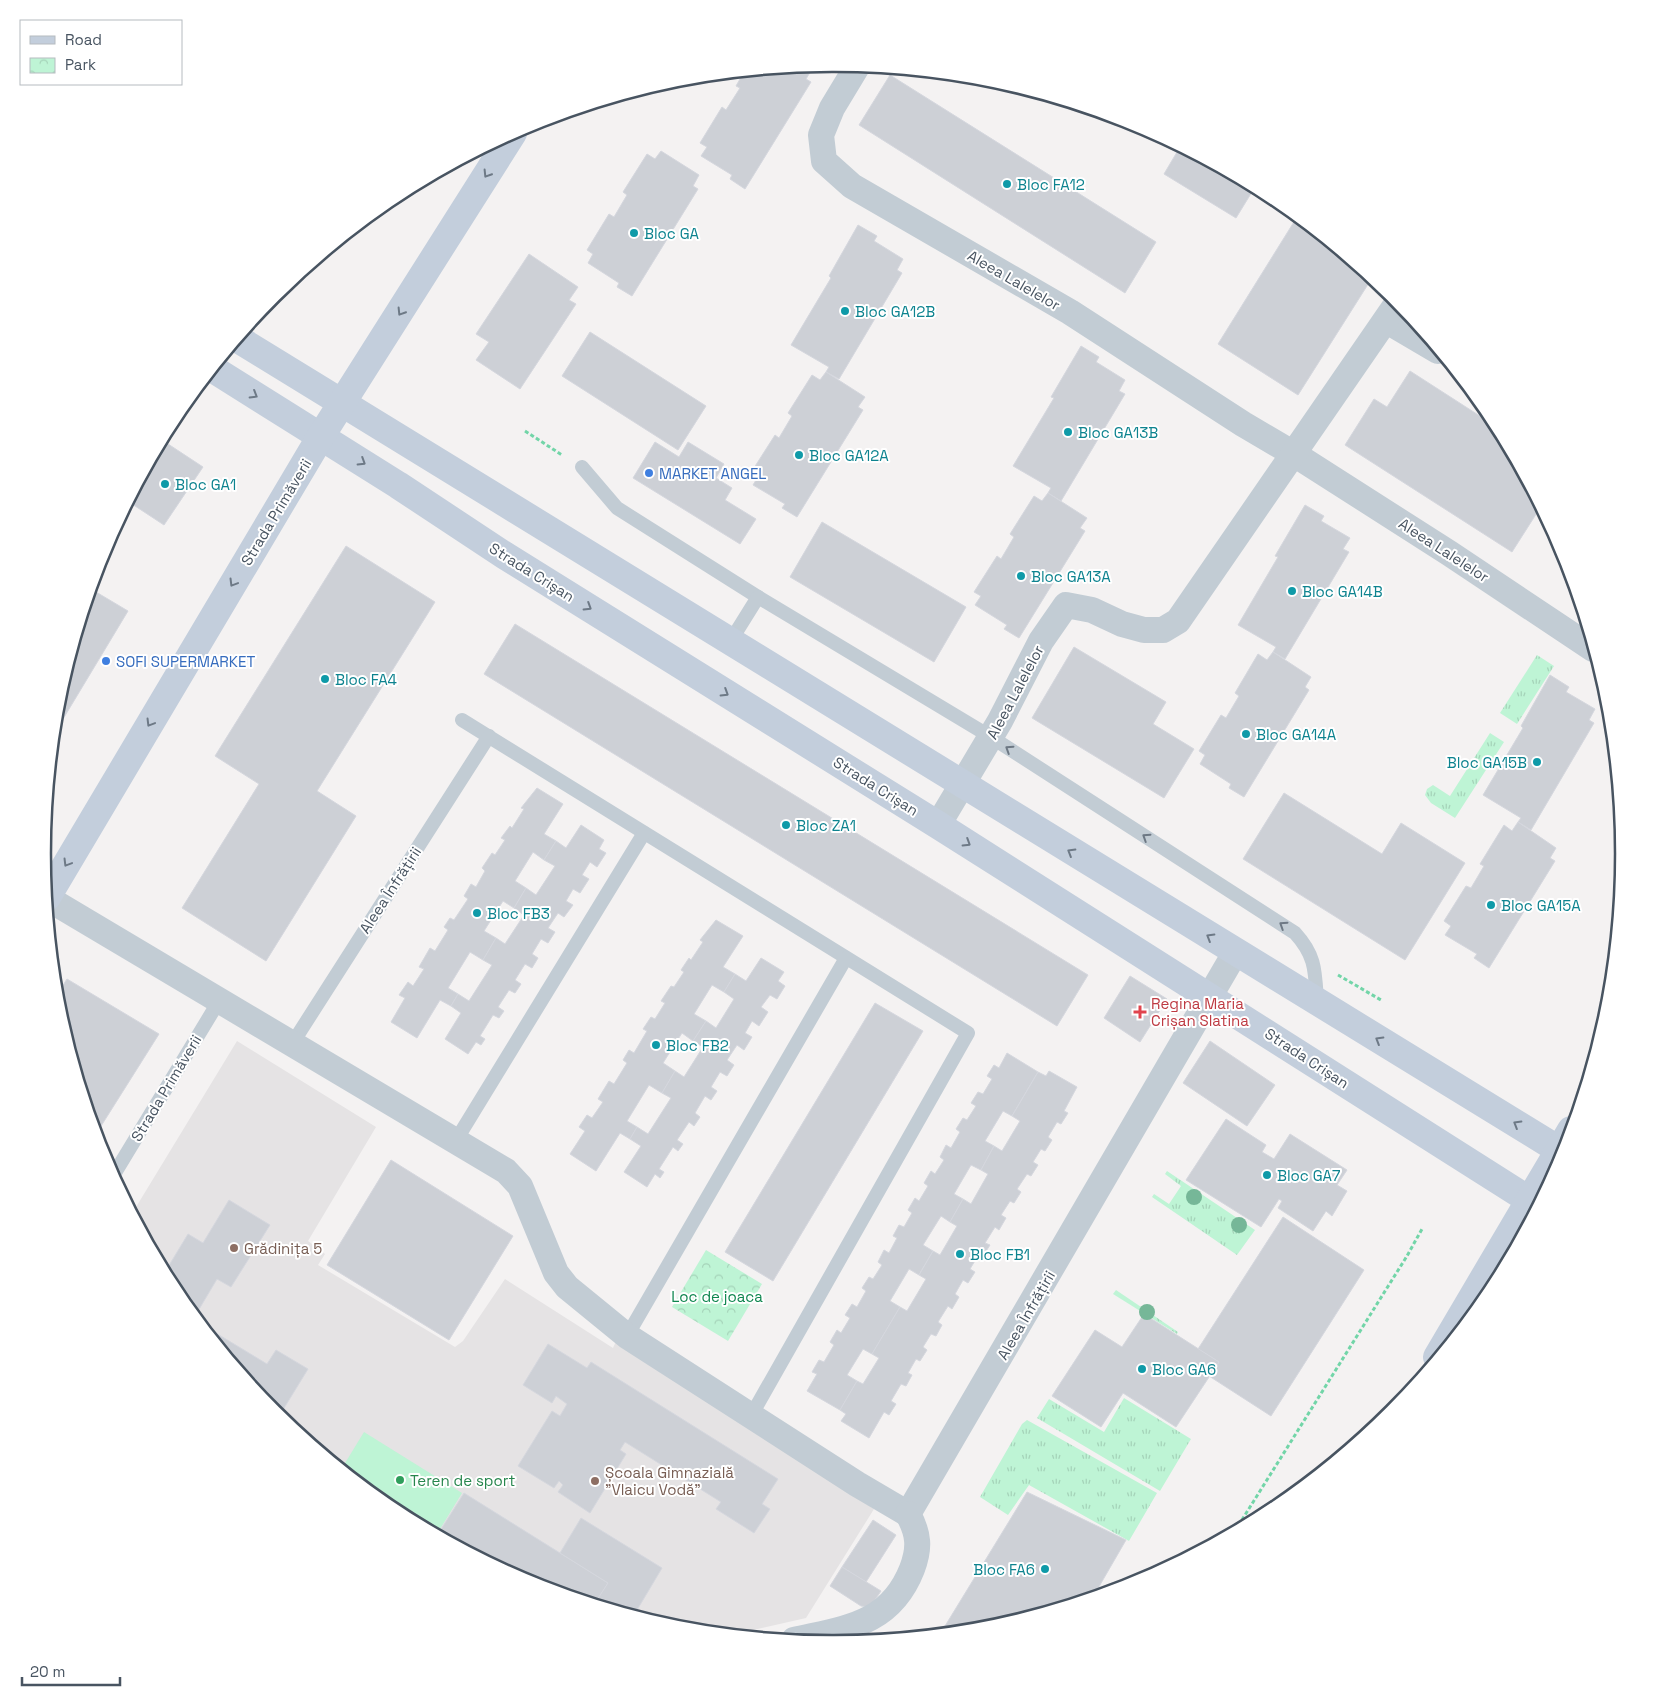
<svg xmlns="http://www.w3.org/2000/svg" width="1666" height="1707" viewBox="0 0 1666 1707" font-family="'Space Grotesk',sans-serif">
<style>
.education{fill:#e5e3e4}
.grass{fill:url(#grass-tufts)}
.park{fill:url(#park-crowns)}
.pitch{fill:#bef4d5}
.building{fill:#cdd0d6;stroke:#d5d7de}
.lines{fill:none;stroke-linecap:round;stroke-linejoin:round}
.path{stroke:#72d5a8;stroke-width:3;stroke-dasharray:4 2.5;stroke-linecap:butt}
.lane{stroke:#c2ccd4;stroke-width:14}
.street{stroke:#c2ccd4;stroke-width:26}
.secondary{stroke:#c3cedc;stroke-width:28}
.tree{fill:#76b798}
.oneway{stroke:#6d7986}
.oneway2{stroke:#6d7884}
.culture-dot{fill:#0f9aa8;stroke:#fff;stroke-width:2}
.shop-dot{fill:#3f7fe0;stroke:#fff;stroke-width:2}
.health-dot{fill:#e0444e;stroke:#fff;stroke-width:2}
.education-dot{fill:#8d6e63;stroke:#fff;stroke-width:2}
.leisure-dot{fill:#2e9e5b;stroke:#fff;stroke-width:2}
.labels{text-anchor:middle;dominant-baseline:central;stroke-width:4;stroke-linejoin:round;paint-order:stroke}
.culture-label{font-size:15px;fill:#0d838f;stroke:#fff;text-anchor:start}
.street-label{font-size:15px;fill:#485461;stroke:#fff}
.shop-label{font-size:15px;fill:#366cbe;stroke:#fff;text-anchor:start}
.health-label{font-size:15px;fill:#be3a42;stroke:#fff;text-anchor:start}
.education-label{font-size:15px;fill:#785e54;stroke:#fff;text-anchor:start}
.park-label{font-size:15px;fill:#0f864f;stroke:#fff}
.leisure-label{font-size:15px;fill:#27864d;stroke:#fff;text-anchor:start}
.rim{fill:none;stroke:#485461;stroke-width:2.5}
</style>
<defs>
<pattern id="grass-tufts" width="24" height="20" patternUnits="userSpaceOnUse" patternTransform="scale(1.25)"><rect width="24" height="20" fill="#bef4d5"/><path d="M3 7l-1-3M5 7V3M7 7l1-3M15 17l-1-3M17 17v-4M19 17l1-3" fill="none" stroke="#a5d3b9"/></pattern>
<pattern id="park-crowns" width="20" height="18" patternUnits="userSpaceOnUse" patternTransform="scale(1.25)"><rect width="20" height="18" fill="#bef4d5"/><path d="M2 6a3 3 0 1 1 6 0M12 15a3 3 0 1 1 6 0" fill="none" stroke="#a5d3b9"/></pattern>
</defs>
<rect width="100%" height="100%" fill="#f4f2f2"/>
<path class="education" d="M237 1041 376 1127 308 1241 325 1254 318 1265 455 1347 463 1341 505 1279 613 1348 617 1339 874 1509 806 1618 736 1634 679 1629 530 1584 394 1511 274 1412 176 1292 133 1212Z"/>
<g class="grass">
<path d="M1537 655 1554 666 1517 724 1500 713Z"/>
<path d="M1490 733 1504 742 1455 818 1431 803 1425 795 1427 789 1433 785 1450 796Z"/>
<path d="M1167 1171 1255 1230 1237 1255 1152 1197 1154 1194 1169 1204 1181 1186 1165 1174Z"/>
<path d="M1116 1290 1178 1332 1177 1334 1113 1294Z"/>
<path d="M1124 1398 1191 1439 1160 1491 1037 1418 1049 1399 1104 1432Z"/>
<path d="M1027 1420 1157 1493 1129 1541 1029 1485 1008 1515 980 1497 1022 1424Z"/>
</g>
<path class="park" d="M706 1250 762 1284 728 1341 672 1307Z"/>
<path class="pitch" d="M364 1432 462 1493 437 1534 394 1511 342 1468Z"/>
<g class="building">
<path d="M807 66 812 69 806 79 811 82 745 189 730 179 732 175 701 156 707 147 700 143 722 107 726 110 740 88 736 86 744 72Z"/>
<path d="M890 75 1156 242 1125 293 859 125Z"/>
<path d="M1180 147 1255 187 1236 218 1164 174Z"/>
<path d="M661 151 699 175 693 186 698 189 632 296 617 287 619 283 588 263 593 254 587 250 609 214 614 217 627 195 623 192 647 154 655 159Z"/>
<path d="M1297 217 1372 278 1298 395 1218 344Z"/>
<path d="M858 225 877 236 874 241 903 259 897 270 902 273 839 379 826 372 829 367 791 345 831 278 829 276Z"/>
<path d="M529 254 578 287 569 300 576 304 520 389 476 360 489 342 476 334Z"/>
<path d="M590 332 706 406 678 450 562 376Z"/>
<path d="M1081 346 1099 357 1096 362 1125 380 1119 391 1125 394 1061 501 1048 493 1051 488 1013 466 1054 398 1051 397Z"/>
<path d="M1410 371 1497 427 1540 508 1512 552 1345 445 1374 399 1387 407Z"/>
<path d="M826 372 865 397 858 407 863 410 797 517 782 508 785 504 753 485 759 475 752 471 775 435 779 438 792 416 788 413 812 375 820 380Z"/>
<path d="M162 440 203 467 164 525 129 502Z"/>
<path d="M655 442 679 457 688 442 724 464 716 478 732 488 725 500 756 519 740 544 633 478Z"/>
<path d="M1048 493 1087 518 1080 528 1085 531 1019 638 1004 629 1007 625 975 605 981 596 974 592 997 556 1001 559 1014 537 1010 534 1034 496 1042 501Z"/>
<path d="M1305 505 1324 516 1321 521 1350 538 1343 549 1349 552 1285 659 1273 652 1276 647 1238 625 1278 557 1275 556Z"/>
<path d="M822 522 966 607 934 662 790 577Z"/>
<path d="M346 546 435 602 317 791 356 816 266 961 182 908 259 784 215 756Z"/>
<path d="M91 589 128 611 54 734 58 699Z"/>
<path d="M515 624 1088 975 1057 1026 484 674Z"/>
<path d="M1074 647 1166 702 1153 724 1194 749 1164 798 1032 718Z"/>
<path d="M1273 652 1311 677 1305 687 1309 690 1244 797 1229 788 1231 784 1200 764 1205 755 1199 751 1221 715 1226 718 1239 696 1235 693 1258 654 1267 660Z"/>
<path d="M1550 675 1569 687 1566 692 1595 709 1589 720 1594 723 1531 830 1518 822 1521 818 1483 795 1523 728 1521 726Z"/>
<path d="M537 788 563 804 544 834 556 841 544 860 533 852 515 881 526 888 514 908 503 901 484 931 496 938 483 960 470 952 448 988 458 994 451 1006 440 1000 417 1038 391 1022 405 998 399 995 408 982 413 986 424 969 419 967 430 948 435 951 448 930 444 927 450 918 454 920 468 899 464 896 471 884 476 887 485 871 482 868 492 853 495 855 505 840 501 838 510 826 512 828 524 809 521 808Z"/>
<path d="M1284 793 1382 854 1401 823 1465 863 1405 960 1243 859Z"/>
<path d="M1518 822 1556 848 1550 858 1555 861 1489 968 1474 958 1477 954 1445 935 1451 926 1444 921 1466 886 1471 888 1484 866 1480 864 1504 825 1512 831Z"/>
<path d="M581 825 604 840 599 849 606 853 597 867 590 862 582 875 589 879 580 893 573 889 566 901 573 905 564 917 558 913 548 928 555 932 548 943 541 939 532 954 538 958 532 968 525 964 515 980 521 984 515 993 509 990 498 1007 504 1011 499 1018 493 1015 480 1036 485 1039 481 1045 476 1042 468 1054 445 1039 461 1013 451 1006 458 994 469 1001 492 965 483 960 496 938 505 944 524 915 514 908 526 888 536 895 555 866 544 860 556 841 566 848Z"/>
<path d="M716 920 743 936 723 967 735 974 724 992 712 985 694 1014 706 1021 693 1041 682 1033 663 1063 675 1071 662 1093 649 1085 627 1121 637 1127 630 1139 620 1133 596 1171 570 1154 585 1131 579 1127 587 1115 592 1118 603 1102 598 1099 609 1081 614 1084 627 1063 623 1060 629 1050 634 1053 647 1031 643 1029 651 1017 655 1019 665 1003 661 1001 671 986 674 987 684 972 681 970 689 958 691 960 703 942 700 940Z"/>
<path d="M761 958 784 972 778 981 785 986 777 999 770 995 761 1007 768 1012 759 1026 752 1021 745 1033 752 1037 744 1050 737 1045 727 1060 734 1065 727 1076 720 1072 711 1087 717 1091 711 1100 705 1096 695 1113 700 1117 694 1126 689 1122 677 1140 683 1144 678 1151 673 1147 659 1169 664 1172 660 1178 655 1174 647 1187 624 1172 641 1146 630 1139 637 1127 648 1134 671 1098 662 1093 675 1071 684 1077 703 1047 693 1041 706 1021 716 1028 734 999 724 992 735 974 746 981Z"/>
<path d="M1130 976 1167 999 1140 1042 1104 1018Z"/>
<path d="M67 979 159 1034 96 1134 58 1007 56 996Z"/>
<path d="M875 1003 923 1031 773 1281 725 1252Z"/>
<path d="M1210 1041 1275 1085 1247 1126 1183 1083Z"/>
<path d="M1007 1053 1038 1072 1012 1116 1003 1111 985 1141 994 1146 981 1170 971 1165 954 1194 963 1199 950 1222 941 1216 923 1245 933 1251 919 1275 909 1269 890 1301 900 1307 872 1354 863 1349 847 1375 857 1381 840 1410 807 1391 817 1374 812 1372 819 1360 824 1362 834 1345 830 1342 837 1330 841 1333 850 1318 845 1315 852 1304 857 1307 866 1291 862 1288 869 1277 873 1279 882 1265 878 1262 884 1250 889 1253 897 1238 893 1236 899 1225 904 1227 912 1213 908 1210 915 1198 919 1201 928 1186 924 1183 931 1171 935 1174 944 1160 940 1157 946 1145 951 1148 960 1132 956 1129 963 1118 967 1120 976 1106 971 1103 978 1092 983 1094 992 1079 987 1076 994 1065 999 1068Z"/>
<path d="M1049 1071 1077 1087 1064 1111 1068 1113 1061 1124 1057 1122 1048 1137 1052 1140 1045 1151 1041 1149 1033 1162 1038 1165 1031 1176 1027 1174 1017 1189 1021 1192 1014 1203 1010 1201 1001 1215 1006 1218 999 1230 995 1227 985 1243 990 1245 983 1256 979 1254 970 1269 975 1272 968 1283 963 1280 955 1294 959 1297 952 1309 948 1306 938 1322 942 1325 936 1336 931 1334 923 1347 927 1350 920 1361 916 1359 908 1373 912 1375 906 1386 901 1384 891 1401 896 1404 889 1415 884 1412 869 1438 841 1421 846 1414 840 1410 857 1381 863 1384 879 1358 872 1354 900 1307 907 1311 926 1279 919 1275 933 1251 940 1255 957 1226 950 1222 963 1199 971 1204 988 1174 981 1170 994 1146 1002 1151 1020 1121 1012 1116 1038 1072 1046 1076Z"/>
<path d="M1226 1119 1266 1145 1262 1152 1274 1159 1290 1134 1347 1170 1337 1185 1347 1191 1332 1216 1326 1211 1313 1231 1278 1208 1282 1201 1279 1199 1261 1227 1186 1180Z"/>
<path d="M391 1160 513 1236 449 1340 327 1265Z"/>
<path d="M229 1200 270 1225 231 1287 217 1279 195 1316 176 1292 165 1272 188 1234 203 1243Z"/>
<path d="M1283 1217 1364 1270 1271 1416 1209 1376 1219 1362 1198 1349Z"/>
<path d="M1144 1314 1219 1362 1176 1427 1123 1393 1101 1427 1052 1396 1095 1330 1122 1347Z"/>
<path d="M201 1324 267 1364 276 1350 308 1369 281 1413 268 1405Z"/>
<path d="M548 1344 587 1368 591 1362 778 1479 762 1504 770 1509 754 1533 716 1509 721 1502 625 1442 620 1450 626 1454 590 1513 558 1492 563 1485 559 1481 554 1488 518 1466 552 1411 560 1416 567 1404 556 1396 552 1403 523 1385Z"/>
<path d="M1027 1492 1126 1540 1093 1597 987 1629 932 1634 945 1626Z"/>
<path d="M464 1493 608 1583 595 1603 530 1584 438 1534Z"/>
<path d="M581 1518 662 1568 634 1615 595 1603 608 1583 560 1553Z"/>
<path d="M873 1520 896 1535 866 1582 842 1567Z"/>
<path d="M842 1567 881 1591 870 1607 861 1606 830 1586Z"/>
</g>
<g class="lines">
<g class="path">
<path d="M525 431 562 455"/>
<path d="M1338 975 1381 1000"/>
<path d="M1235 1531 1407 1256 1422 1229"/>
</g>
<g class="lane">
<path d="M582 467 617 508 758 597 991 737 1295 933C1316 956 1315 971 1317 1002"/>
<path d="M730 642 758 597"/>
<path d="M462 720 968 1033 751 1416"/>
<path d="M292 1044 489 736"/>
<path d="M455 1142 644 833"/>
<path d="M113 1176 219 1001"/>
<path d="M627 1336 846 958"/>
</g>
<g class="street">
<path d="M858 65 832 108 821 135 824 161 852 186 1070 312 1243 424 1294 454 1449 553 1593 649"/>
<path d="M1387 321 1438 351"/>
<path d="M938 825 1000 721 1041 641 1066 605 1092 610 1122 624 1144 630H1163L1178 621 1398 302"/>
<path d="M47 898 506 1171 520 1186 556 1273 567 1287 627 1336 857 1484 908 1514"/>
<path d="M908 1514 1235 953"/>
<path d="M794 1640C846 1628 890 1625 912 1569 920 1548 919 1534 908 1514"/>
</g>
<g class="secondary">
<path d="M238 339 1564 1153"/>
<path d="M213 369 398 485 504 555 938 825 1537 1205"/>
<path d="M47 897 321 436 513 133"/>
<path d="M1437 1357 1571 1130"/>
</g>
</g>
<g class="tree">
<circle cx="1194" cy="1197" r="8"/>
<circle cx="1239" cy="1225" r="8"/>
<circle cx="1147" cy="1312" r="8"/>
</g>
<defs><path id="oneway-chevron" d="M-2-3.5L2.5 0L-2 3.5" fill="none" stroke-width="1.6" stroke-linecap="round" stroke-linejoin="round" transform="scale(1.25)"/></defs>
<g class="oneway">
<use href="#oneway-chevron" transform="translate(487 174) rotate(122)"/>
<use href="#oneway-chevron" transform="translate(401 312) rotate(122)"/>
<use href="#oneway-chevron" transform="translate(254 395) rotate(31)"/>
<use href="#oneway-chevron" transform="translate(362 462) rotate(32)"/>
<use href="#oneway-chevron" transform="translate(233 583) rotate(121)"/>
<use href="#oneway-chevron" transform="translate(588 607) rotate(32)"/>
<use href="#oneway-chevron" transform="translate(725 693) rotate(32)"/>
<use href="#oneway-chevron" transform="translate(150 723) rotate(121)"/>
<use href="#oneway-chevron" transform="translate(967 843) rotate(32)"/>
<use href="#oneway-chevron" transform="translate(1071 852) rotate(-149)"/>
<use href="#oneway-chevron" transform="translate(67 863) rotate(121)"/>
<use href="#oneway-chevron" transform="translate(1210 937) rotate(-149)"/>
<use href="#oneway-chevron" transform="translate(1379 1040) rotate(-149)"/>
<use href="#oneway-chevron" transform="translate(1517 1124) rotate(-149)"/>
</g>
<g class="oneway2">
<use href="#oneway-chevron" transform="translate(1009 749) rotate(-147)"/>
<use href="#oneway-chevron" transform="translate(1146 837) rotate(-147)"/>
<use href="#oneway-chevron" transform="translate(1283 925) rotate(-147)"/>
</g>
<g class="culture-dot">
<circle cx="1007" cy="184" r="5"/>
<circle cx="634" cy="233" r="5"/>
<circle cx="845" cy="311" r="5"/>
<circle cx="1068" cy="432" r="5"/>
<circle cx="799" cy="455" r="5"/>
<circle cx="165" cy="484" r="5"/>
<circle cx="1021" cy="576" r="5"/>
<circle cx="1292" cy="591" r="5"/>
<circle cx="325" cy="679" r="5"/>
<circle cx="1246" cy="734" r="5"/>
<circle cx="1537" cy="762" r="5"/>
<circle cx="786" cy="825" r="5"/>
<circle cx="1491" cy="905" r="5"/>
<circle cx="477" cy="913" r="5"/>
<circle cx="656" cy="1045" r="5"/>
<circle cx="1267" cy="1175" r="5"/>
<circle cx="960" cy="1254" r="5"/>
<circle cx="1142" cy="1369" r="5"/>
<circle cx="1045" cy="1569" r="5"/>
</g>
<g class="shop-dot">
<circle cx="649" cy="473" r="5"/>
<circle cx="106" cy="661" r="5"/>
</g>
<path class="health-dot" d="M1137.5 1004.5h5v5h5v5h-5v5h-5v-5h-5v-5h5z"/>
<g class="education-dot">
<circle cx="234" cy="1248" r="5"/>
<circle cx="595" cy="1481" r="5"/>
</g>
<circle class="leisure-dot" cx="400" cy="1480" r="5"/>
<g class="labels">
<g class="culture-label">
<text x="1017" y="184">Bloc FA12</text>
<text x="644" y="233">Bloc GA</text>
<text x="855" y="311">Bloc GA12B</text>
<text x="1078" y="432">Bloc GA13B</text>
<text x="809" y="455">Bloc GA12A</text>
<text x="175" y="484">Bloc GA1</text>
<text x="1031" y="576">Bloc GA13A</text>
<text x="1302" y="591">Bloc GA14B</text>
<text x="335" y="679">Bloc FA4</text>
<text x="1256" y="734">Bloc GA14A</text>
<text x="1527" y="762" text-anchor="end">Bloc GA15B</text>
<text x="796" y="825">Bloc ZA1</text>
<text x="1501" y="905">Bloc GA15A</text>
<text x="487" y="913">Bloc FB3</text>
<text x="666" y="1045">Bloc FB2</text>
<text x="1277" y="1175">Bloc GA7</text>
<text x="970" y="1254">Bloc FB1</text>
<text x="1152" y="1369">Bloc GA6</text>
<text x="1035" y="1569" text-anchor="end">Bloc FA6</text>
</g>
<g class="street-label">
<text transform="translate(1014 280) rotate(30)">Aleea Lalelelor</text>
<text transform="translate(276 512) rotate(-59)">Strada Primăverii</text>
<text transform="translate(1444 550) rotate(33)">Aleea Lalelelor</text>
<text transform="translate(532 572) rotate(32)">Strada Crișan</text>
<text transform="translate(1015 692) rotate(-62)">Aleea Lalelelor</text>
<text transform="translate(876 786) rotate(32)">Strada Crișan</text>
<text transform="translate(390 890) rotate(-57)">Aleea Înfrățirii</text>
<text transform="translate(1307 1058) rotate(33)">Strada Crișan</text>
<text transform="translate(166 1088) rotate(-59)">Strada Primăverii</text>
<text transform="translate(1026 1315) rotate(-60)">Aleea Înfrățirii</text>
</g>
<g class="shop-label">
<text x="659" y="473">MARKET ANGEL</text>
<text x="116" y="661">SOFI SUPERMARKET</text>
</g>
<g class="health-label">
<text x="1151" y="1003">Regina Maria<tspan x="1151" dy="17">Crișan Slatina</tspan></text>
</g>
<g class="education-label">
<text x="244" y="1248">Grădinița 5</text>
<text x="605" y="1472">Școala Gimnazială<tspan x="605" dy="17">"Vlaicu Vodă"</tspan></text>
</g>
<g class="park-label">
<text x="717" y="1296">Loc de joaca</text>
</g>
<g class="leisure-label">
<text x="410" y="1480">Teren de sport</text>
</g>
</g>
<path d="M0 0H1666V1707H0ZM832 72H834A781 781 0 0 1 1615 853V854A781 781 0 0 1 834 1635H832A781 781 0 0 1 51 854V853A781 781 0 0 1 832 72Z" fill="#fff" fill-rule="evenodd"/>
<path class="rim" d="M832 72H834A781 781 0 0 1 1615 853V854A781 781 0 0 1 834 1635H832A781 781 0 0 1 51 854V853A781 781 0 0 1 832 72Z"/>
<rect x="20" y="20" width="162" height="65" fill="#ffffff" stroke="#b6bbc0"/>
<rect x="30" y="36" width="25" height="8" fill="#c3cedc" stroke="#b6bbc0"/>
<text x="65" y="45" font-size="15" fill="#485461">Road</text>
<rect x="30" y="58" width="25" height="15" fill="url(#park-crowns)" stroke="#b6bbc0"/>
<text x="65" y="70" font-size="15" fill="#485461">Park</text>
<path d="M22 1677v8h98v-8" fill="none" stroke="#485461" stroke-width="2.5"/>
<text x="30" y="1677" font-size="15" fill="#485461" stroke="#ffffff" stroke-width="4" paint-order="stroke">20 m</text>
</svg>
